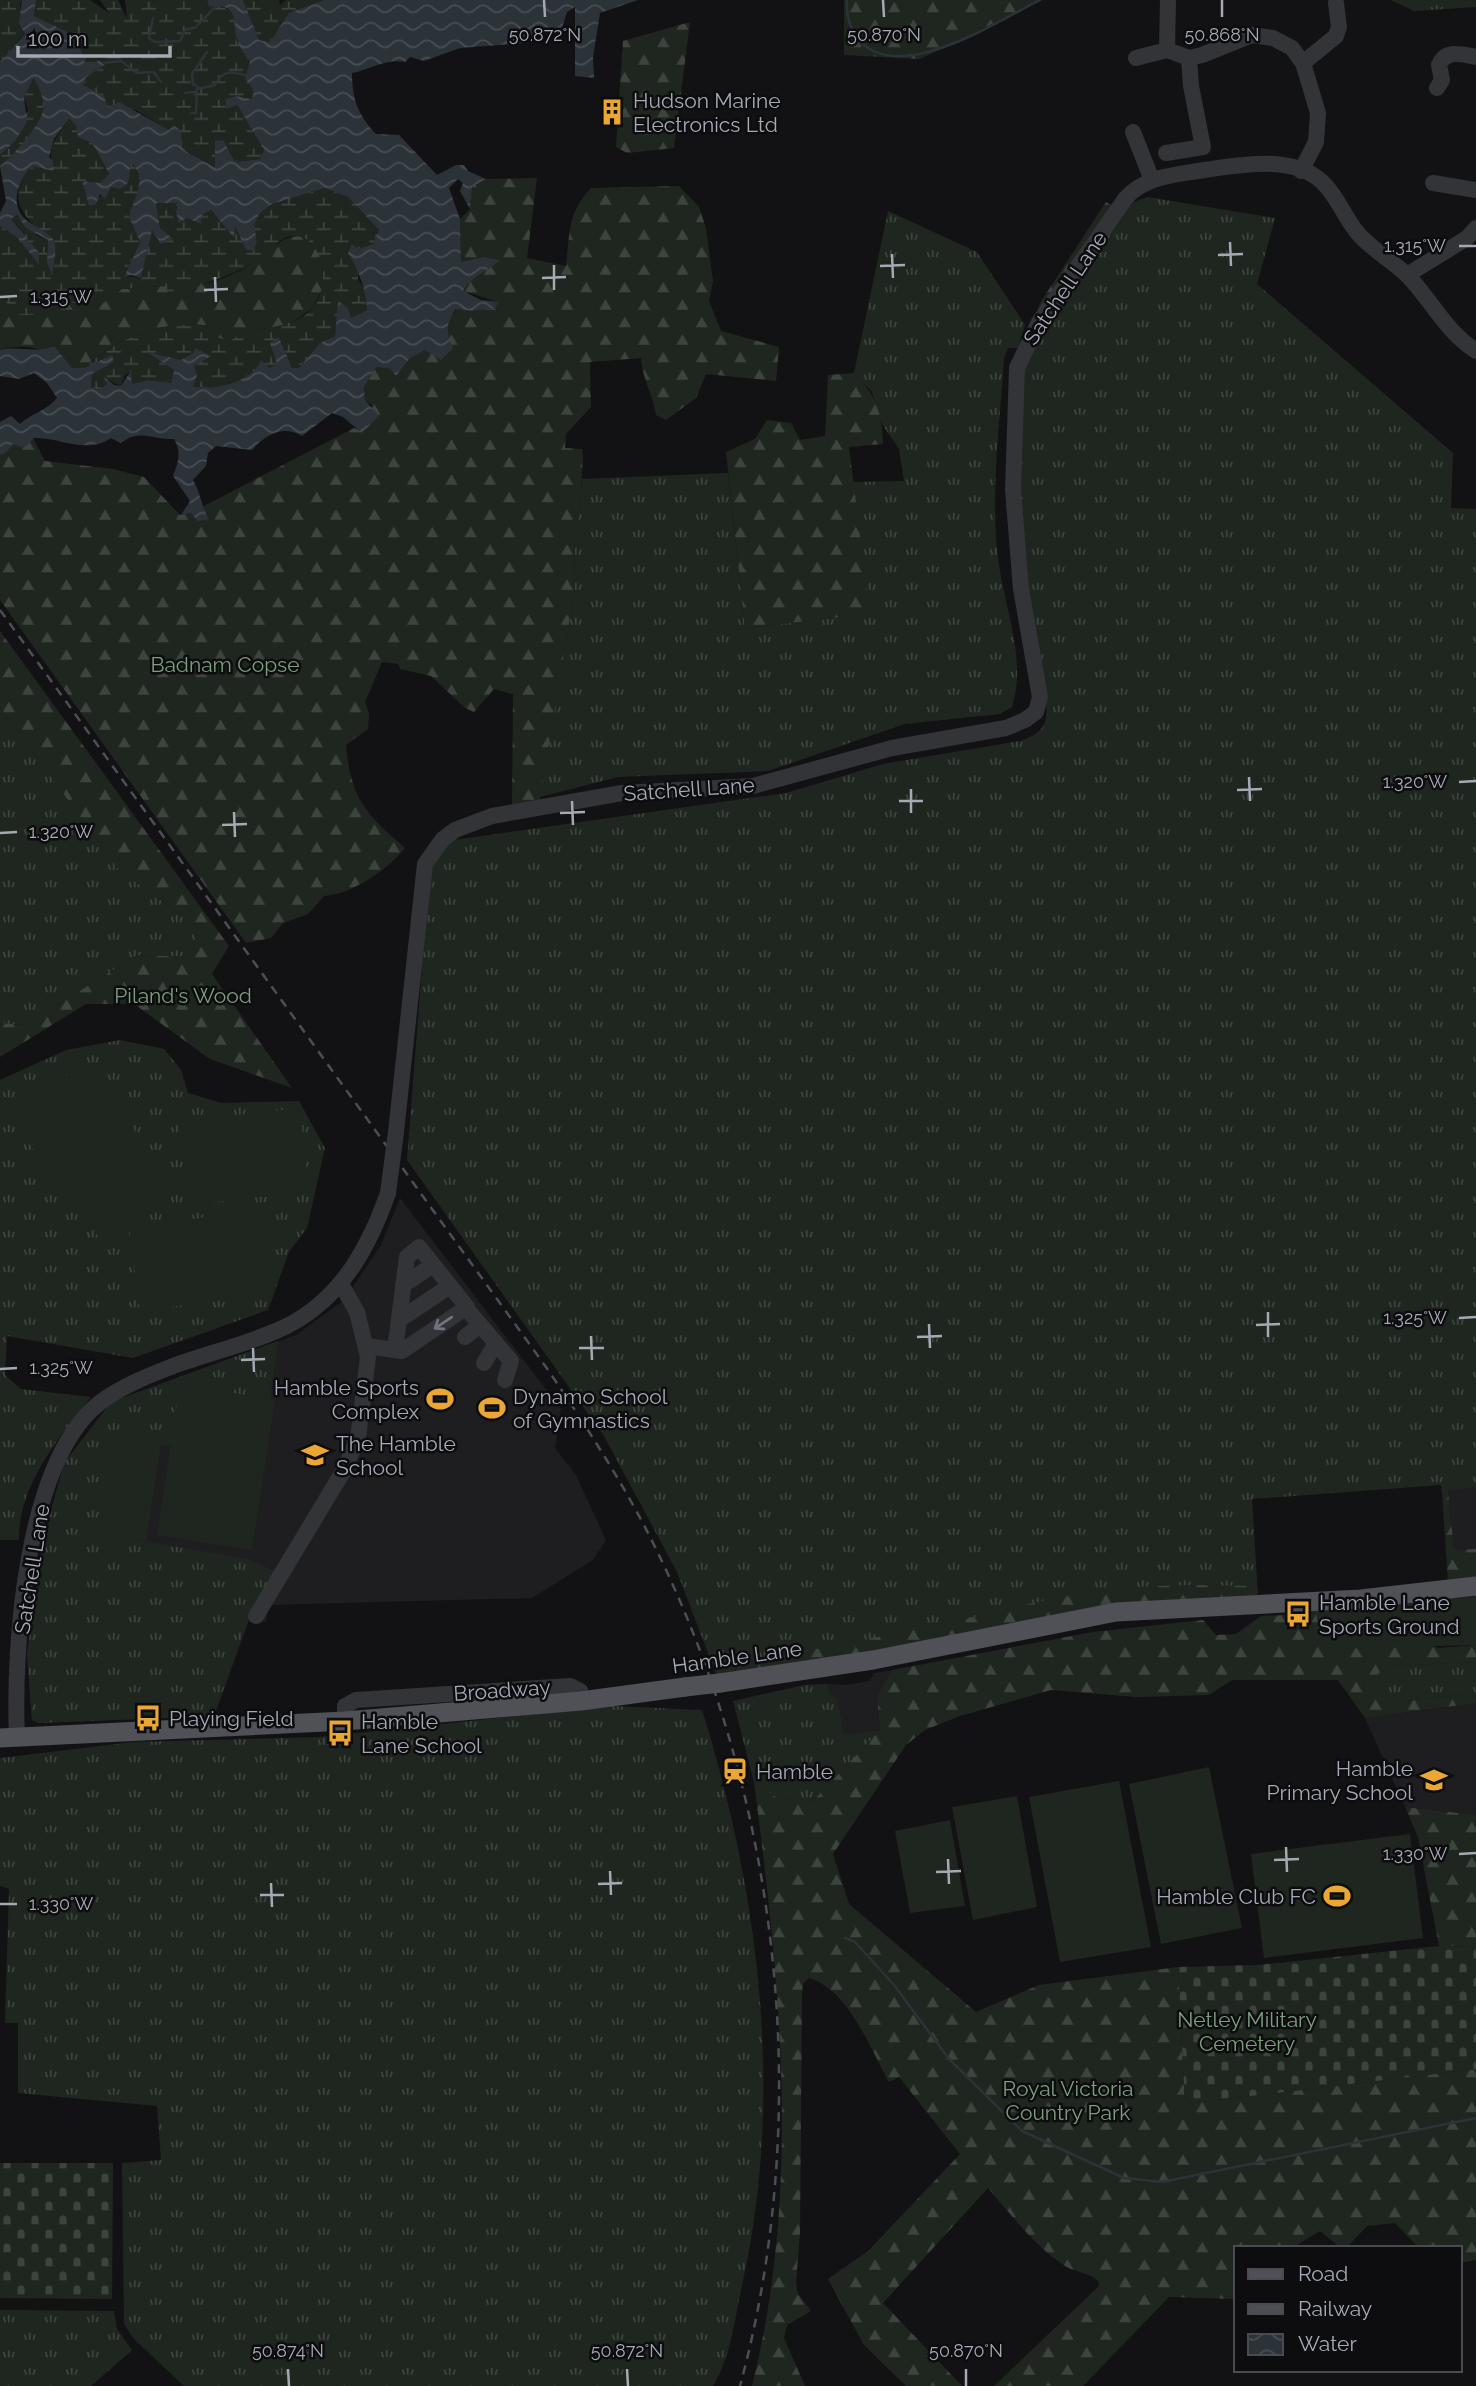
<svg xmlns="http://www.w3.org/2000/svg" width="1476" height="2386" viewBox="0 0 1476 2386" font-family="Raleway,sans-serif">
<style>
.built{fill:#1e1e21}
.grass{fill:url(#grass-tufts)}
.forest{fill:url(#forest-firs)}
.wetland{fill:url(#wetland-marsh)}
.cemetery{fill:url(#cemetery-stones)}
.garden{fill:#1f261f}
.water{fill:url(#water-waves)}
.lines{fill:none;stroke-linecap:round;stroke-linejoin:round}
.stream{stroke:#2b3339;stroke-width:2.5}
.minor{stroke:#333438;stroke-width:16}
.major{stroke:#4f5157;stroke-width:19}
.rail{stroke:#4c4e53;stroke-width:2.5;stroke-dasharray:9 7;stroke-linecap:butt}
.minor-bridge{stroke:#333438;stroke-width:16}
.major-bridge{stroke:#4f5157;stroke-width:19}
.oneway{stroke:#71747c}
.ticks{fill:none;stroke:#a4a9b4;stroke-width:2.5}
.labels{text-anchor:middle;dominant-baseline:central;stroke-width:5;stroke-linejoin:round;paint-order:stroke}
.poi-label{font-size:21px;fill:#a4a9b4;stroke:#0d0d0f;text-anchor:start}
.street-label{font-size:21px;fill:#a4a9b4;stroke:#0d0d0f}
.park-label{font-size:21px;fill:#7c9e7d;stroke:#0d0d0f}
.ticks-label{font-size:18px;text-anchor:middle;fill:#a4a9b4;stroke:#0d0d0f;stroke-width:5;stroke-linejoin:round;paint-order:stroke}
</style>
<defs>
<pattern id="grass-tufts" width="24" height="20" patternUnits="userSpaceOnUse" patternTransform="scale(1.75)"><rect width="24" height="20" fill="#1f261f"/><path d="M3 7l-1-3M5 7V3M7 7l1-3M15 17l-1-3M17 17v-4M19 17l1-3" fill="none" stroke="#3d433d"/></pattern>
<pattern id="forest-firs" width="22" height="20" patternUnits="userSpaceOnUse" patternTransform="scale(1.75)"><rect width="22" height="20" fill="#1f261f"/><path d="M5 1l3.5 6h-7zM16 11l3.5 6h-7z" fill="#3d433d"/></pattern>
<pattern id="wetland-marsh" width="20" height="14" patternUnits="userSpaceOnUse" patternTransform="scale(1.75)"><rect width="20" height="14" fill="#1f261f"/><path d="M1 5h8M5 5V1M11 12h8M15 12V8" fill="none" stroke="#3d433d"/></pattern>
<pattern id="cemetery-stones" width="16" height="16" patternUnits="userSpaceOnUse" patternTransform="scale(1.75)"><rect width="16" height="16" fill="#1f261f"/><path d="M2 7V4a2 2 0 0 1 4 0v3zM10 15v-3a2 2 0 0 1 4 0v3z" fill="#3d433d"/></pattern>
<pattern id="water-waves" width="16" height="10" patternUnits="userSpaceOnUse" patternTransform="scale(1.75)"><rect width="16" height="10" fill="#2b3339"/><path d="M0 5q4-4 8 0t8 0" fill="none" stroke="#474e53"/></pattern>
</defs>
<rect width="100%" height="100%" fill="#121214"/>
<g class="built">
<path d="M400 1198 561 1409 555 1448 576 1475 606 1540 593 1560 532 1598 268 1605 266 1622 249 1620 214 1716 39 1723 32 1720 27 1653 45 1532 111 1402 296 1335 344 1300 381 1245Z"/>
<path d="M1476 1487V1549L1454 1551 1448 1491Z"/>
<path d="M892 1670 877 1696 880 1730 844 1736 838 1700 829 1693 827 1684 844 1685 869 1681 875 1673Z"/>
<path d="M1476 1703V1815L1405 1807 1365 1718Z"/>
</g>
<g class="grass">
<path d="M1391 0H1476V7L1414 11Z"/>
<path d="M1147 197 1275 218 1257 284 1453 453 1451 508 1476 509V1487L1442 1492 1441 1485 1252 1499 1258 1595 716 1674 677 1572 604 1436 407 1160 430 865 441 849 454 840 786 793 883 764 1020 741C1031 737 1044 732 1046 718 1049 693 1034 639 1029 613 1018 549 1007 401 1032 344L1121 207Z"/>
<path d="M888 211 977 252 1025 325 1018 348H1008L1004 358C1000 424 990 492 998 558 1004 607 1027 658 1012 707L1000 714 905 724 768 771 618 777 540 797 575 588 574 531 580 509 582 479 728 473 745 628 869 614 853 482 904 481 899 449 882 424 872 392 854 373Z"/>
<path d="M0 707 119 870 198 927 192 957 137 955 26 1025 0 1023Z"/>
<path d="M120 1040 164 1049 181 1070 188 1093 221 1103 299 1101 325 1148 307 1228 289 1252 268 1310 133 1358 7 1336 5 1375 21 1389 91 1397C59 1437 18 1486 19 1540H0V1080L66 1050Z"/>
<path d="M278 1341 270 1399 180 1385 171 1446 111 1437 96 1533 248 1559 274 1571 249 1619 214 1716 39 1723 32 1720 27 1653 45 1532 64 1463 111 1402Z"/>
<path d="M1476 1662V1693L1397 1702 1365 1690 1363 1683 1391 1666Z"/>
<path d="M827 1684 829 1693 838 1700 844 1735 880 1730 813 1801 776 1797 754 1782 733 1701 804 1685Z"/>
<path d="M611 1706 702 1710C760 1896 785 2098 741 2290 734 2323 730 2358 713 2386H184L133 2338 124 2324 122 2163 161 2160 157 2106 18 2093V2023H5L9 1889 0 1886V1758L133 1742 319 1737Z"/>
<path d="M0 2310 114 2311 117 2329 132 2350 91 2386H0Z"/>
</g>
<g class="forest">
<path d="M844 0H1042L920 59 844 55Z"/>
<path d="M690 22 674 148 627 153 616 147 623 41Z"/>
<path d="M537 178 527 258 566 266C570 234 567 213 591 188L679 186 699 207 706 228 713 281 709 301 721 331 779 347 776 381 706 374 696 398 666 420 656 415C653 394 642 378 641 358L590 362 591 407 566 434 565 448 582 449 583 456 580 509 574 531 575 588 538 810 512 811 513 694 494 689 474 712 465 708 431 676 400 669 398 664 382 662 365 702 369 714 368 729 346 745C351 799 365 813 405 848 386 871 354 893 324 896L308 914 283 923 271 938 246 943 0 600V455L6 453 13 444 33 438 45 461 113 469 144 477 180 515 191 513 209 519 202 507 354 428 363 432 372 405 365 400 364 387 376 367 390 369 425 350 436 355 449 319 457 309 472 311 495 308 498 302 463 291C476 272 484 275 499 260L483 257 461 262 460 219 470 209 472 187 486 179Z"/>
<path d="M1106 202 1118 209V224L1050 326 1043 328 1038 309 1040 303Z"/>
<path d="M299 236 311 243 322 256 323 287 313 308 288 325 256 330 230 342 209 335V326C165 319 115 338 84 368H72C52 349 26 342 0 350V302L6 301 43 315 68 302 99 306 122 289 165 286 169 291C198 287 223 281 248 266 266 256 277 237 299 236Z"/>
<path d="M854 373C876 395 882 412 883 444L849 447 870 614 745 628 726 452 755 439 767 420 791 423 800 440 825 436 828 375Z"/>
<path d="M0 631 229 946 212 974 292 1088 210 1059 134 1004H86L0 1057V1023L26 1025 137 955 192 957 198 927 119 870 0 707Z"/>
<path d="M1448 1491 1454 1550 1476 1549V1596L1317 1613 1439 1648 1476 1645V1662L1391 1666 1363 1683 1365 1690 1397 1702 1476 1693V1703L1365 1718 1338 1680H1232L1209 1695 1136 1697 1051 1690 960 1716 925 1730 906 1745 833 1854 849 1904 976 2012 1039 1985 1178 1967 1185 2104 1476 2069V2260L1460 2263V2248H1419L1395 2223 1367 2226 1346 2248H1341L1320 2231 1292 2248H1236V2299L1169 2297 1083 2386H994L1098 2287 1099 2282C1090 2272 1076 2273 1065 2266 1035 2246 1011 2215 988 2188L883 2303 962 2386H906L864 2345 828 2279 868 2251 960 2154 899 2077 889 2082C870 2048 848 1989 809 1978L803 1984 802 1995 800 2233 796 2283 798 2294 811 2311 787 2325 784 2338 805 2386H752C802 2186 780 1983 754 1782L776 1797 813 1801 880 1730 877 1696 892 1670 1093 1632 1203 1620 1216 1635 1236 1634 1261 1616 1286 1615 1448 1582 1442 1492Z"/>
<path d="M1187 1585 1257 1586 1258 1595 734 1672 737 1664 747 1662 935 1626 1055 1598 1136 1587Z"/>
<path d="M1405 1807 1476 1815V1947L1439 1946 1418 1837Z"/>
</g>
<g class="wetland">
<path d="M0 0H22L20 5 25 33 0 62Z"/>
<path d="M36 0H90L109 13 100 0H118L127 19 125 0H207L209 7 219 6 230 10 237 23 236 40 250 61 254 96 251 99 236 96 225 99 226 108 236 104 264 150 260 159 235 162 230 152 215 141 216 167 183 150 181 131 174 125 170 131 136 110 108 109 83 85 86 77 105 65 99 61 85 62 76 36 34 16Z"/>
<path d="M243 0H279L280 5 286 0H324L289 14 270 42 259 40Z"/>
<path d="M35 77C37 85 43 96 44 104 44 124 12 157 0 166V155L7 149 28 110 24 97Z"/>
<path d="M69 117 76 126 78 136 92 143 109 175 100 183 82 181 89 206 127 173 131 162C148 180 135 197 129 217L140 242 124 276 141 278 152 228H160L156 203H180L187 218 211 210 233 237 234 223 246 250 254 251 257 241 254 226 259 214 272 204 325 188 348 197 379 230 373 244 358 249V279L367 293V310L351 318 338 308 335 336 320 343 299 368H292L279 337 274 356 277 364 269 368 259 366C245 383 213 392 193 386L194 366 209 356 195 348 193 353 181 360 150 353 174 370 171 383 148 380 130 384 132 371 125 375 121 386 104 378 107 384 99 390 91 387 92 374 114 362 112 356 84 368C116 338 165 319 209 326V335L230 341C255 323 290 333 313 308 321 298 323 285 323 273 322 254 310 231 287 237 277 240 271 251 262 257 242 271 222 277 199 286 186 291 191 296 171 298L165 286 122 289 99 306 68 302 43 315H13L6 301 0 302V226L17 237 38 264 19 228 11 219 16 215 38 236 48 240 47 262 55 247C30 218 0 205 32 166L54 170C45 147 58 137 69 117Z"/>
</g>
<g class="cemetery">
<path d="M1439 1946 1476 1947V2069L1185 2104 1178 1967 1257 1965Z"/>
<path d="M0 2163H113L112 2299 0 2298Z"/>
</g>
<g class="garden">
<path d="M84 1062 175 1185 101 1240 10 1118Z"/>
<path d="M300 1108 309 1191 188 1205 179 1122Z"/>
<path d="M264 1210 275 1293 140 1311 129 1227Z"/>
<path d="M180 1385 275 1400 252 1550 157 1535Z"/>
<path d="M111 1436 161 1444 146 1541 96 1533Z"/>
<path d="M1476 1596V1645L1323 1649 1316 1613Z"/>
<path d="M1209 1767 1242 1928 1161 1944 1129 1784Z"/>
<path d="M1119 1781 1151 1947 1060 1962 1029 1797Z"/>
<path d="M1017 1796 1037 1907 973 1920 952 1807Z"/>
<path d="M950 1820 965 1906 910 1913 895 1831Z"/>
<path d="M1410 1834 1423 1938 1264 1958 1251 1854Z"/>
</g>
<path class="water" d="M22 0H36L34 16 76 36 85 62 100 61 105 65 86 77 83 85 104 96 108 108 119 102 169 130 174 125 181 131 183 150 215 167V141L223 140 235 162 260 159 264 150 237 105 226 109 225 99 236 96 251 99C257 91 250 85 245 78L250 62C246 56 241 49 238 43 231 25 242 2 209 7L207 0H243L259 40 270 42 289 13 324 0H638L600 13 593 57 594 78 575 76V7L567 12 562 28 538 34 525 43 460 48 424 61 410 57 405 62C386 58 371 69 352 73 352 99 358 115 376 134L399 135 437 175 456 165H464L468 171 486 179 472 187 470 209 460 191 463 183 458 179 449 188 460 219 461 262 483 257 500 260C485 274 475 273 463 291L481 300 499 302 495 308 472 311 456 309C446 323 445 332 453 348L441 360 425 350 409 359 396 376 390 369 376 367 364 387 365 400 379 416 362 433 343 417 332 413 302 436C283 424 264 436 252 450L216 446 208 453 206 466 193 480C201 494 201 506 209 519L198 521 191 513 181 515 190 501 173 476C178 463 182 452 174 439 153 440 140 428 121 443L111 438C85 455 61 437 34 438L24 448 13 444 6 453 0 455V422L11 416 20 424C32 413 48 410 57 398L47 383 34 373 19 379 0 376V350C19 345 38 354 54 346L72 368H84L112 355 114 362 92 374 91 387 99 390 107 384 103 376 114 385 121 386 132 369 131 384 148 380 171 383 174 370 147 352 181 360 193 353 195 348 211 356 194 366 197 376 193 386C214 392 254 381 261 360L269 368 277 364 270 343 279 337 292 368H299L320 343 335 336 338 301 348 308 351 318 367 310C367 292 358 268 348 253L352 244 358 249 373 244 379 230 348 197 325 188 272 204 259 214 254 226 257 241 254 251 246 250 235 226 234 238 211 210 201 215V224L187 218 179 223 176 212 179 203H156L160 228 173 239 161 244 152 230 141 278 131 275 124 277 140 242 129 217C134 197 148 178 131 163L128 183 120 189 111 187 105 199 100 194 96 204 89 206 82 181 100 183 109 174 92 143 78 137 76 126 69 118 54 139 49 157 53 161 54 171 32 166C17 182 8 207 29 222 36 227 46 231 52 238 59 247 53 265 52 275L47 262 48 240 26 228 17 215 11 219 39 253V265L17 237 0 226V213L6 201 0 166C12 156 44 124 44 104 43 97 37 84 34 78L24 97 27 122 15 141 0 155V62L25 34 19 23Z"/>
<g class="lines">
<g class="stream">
<path d="M847 0C846 15 849 28 859 40 899 86 996 22 1040 0"/>
<path d="M153 18 149 38 155 42 180 41 185 30 196 27 216 6"/>
<path d="M103 63 121 61 137 73 154 72 161 82"/>
<path d="M200 88 193 84 192 74 207 52"/>
<path d="M185 93 195 92"/>
<path d="M191 113H196L197 89 215 85C223 70 230 71 245 75"/>
<path d="M845 1938 855 1942 894 1985 949 2059 1022 2131 1124 2178 1162 2182 1476 2118"/>
</g>
<g class="minor">
<path d="M1167 50 1168 0"/>
<path d="M1136 58 1167 50 1189 58 1202 55 1252 35 1273 38 1292 48 1303 63 1318 113 1316 142 1301 171"/>
<path d="M1303 63 1336 36 1339 27 1336 3"/>
<path d="M1437 88 1442 80 1439 65C1446 49 1461 54 1476 57"/>
<path d="M1133 132 1152 180"/>
<path d="M1166 153 1203 147 1191 86 1189 58"/>
<path d="M1433 183 1476 190"/>
<path d="M1407 275 1467 238 1476 228"/>
<path d="M396 1132 425 864 443 839 455 830 492 816 622 793 753 786 892 748 1006 728 1025 720 1036 712 1040 697 1021 589 1013 490 1017 368 1039 322 1125 199C1144 176 1176 175 1204 170 1240 165 1298 153 1326 186 1338 199 1345 217 1356 231 1370 249 1392 260 1408 276 1432 301 1446 332 1476 351"/>
<path d="M403 1285 433 1265"/>
<path d="M466 1308 511 1361 505 1380"/>
<path d="M399 1320 450 1286"/>
<path d="M465 1337 480 1325"/>
<path d="M367 1346 402 1351 467 1307 419 1247 407 1257 395 1350"/>
<path d="M484 1363 496 1343"/>
<path d="M256 1616 344 1470 358 1438 368 1357 357 1312 341 1284"/>
<path d="M345 1721V1706L356 1700 570 1686 580 1691 581 1701"/>
<path d="M17 1737C13 1648 25 1458 102 1401 124 1385 148 1376 173 1366 211 1352 253 1343 289 1325 342 1297 369 1247 388 1193"/>
</g>
<g class="major">
<path d="M720 1683 873 1660 1116 1612 1361 1599 1476 1586"/>
<path d="M0 1738 345 1721 581 1701 685 1687"/>
</g>
<path class="rail" d="M0 610 546 1367C586 1426 626 1487 657 1551 781 1805 814 2113 740 2386"/>
<path class="minor-bridge" d="M388 1193 396 1132"/>
<path class="major-bridge" d="M685 1687 720 1683"/>
</g>
<defs><path id="oneway-shaft" d="M-6 0H5M1.5-3L5.5 0L1.5 3" fill="none" stroke-width="1.6" stroke-linecap="round" stroke-linejoin="round" transform="scale(1.75)"/></defs>
<use class="oneway" href="#oneway-shaft" transform="translate(443 1323) rotate(146)"/>
<path class="ticks" d="M544 0 545 17M883 0 884 17M1222 0V17M1230 242 1231 266M1459 246H1476M892 254 893 278M1218 255 1243 254M554 265V290M880 266 905 265M215 277 216 302M542 278 566 277M204 290 228 289M0 297 17 296M1249 777 1250 801M1459 782 1476 781M911 789V813M1237 790 1262 789M572 801 573 825M899 801H923M234 812 235 837M560 813 585 812M222 825 247 824M0 833 17 832M1268 1312V1337M1459 1318 1476 1317M929 1324 930 1348M1256 1325 1280 1324M591 1336 592 1360M917 1337 942 1336M253 1348 254 1372M579 1348H604M241 1360 265 1359M0 1369 17 1368M1286 1847 1287 1872M1459 1854 1476 1853M948 1859 949 1884M1274 1860 1299 1859M610 1871 611 1895M936 1872 961 1871M271 1883 272 1907M598 1884 622 1883M260 1895H284M0 1904H17M288 2369 289 2386M627 2369 628 2386M966 2369V2386"/>
<defs>
<g id="building-bare" transform="scale(2.1)"><path d="M-4-6H4V6H1V3H-1V6H-4ZM-2.5-4.3h1.7v1.8h-1.7ZM.8-4.3h1.7v1.8H.8ZM-2.5-1h1.7V.8h-1.7ZM.8-1h1.7V.8H.8Z" fill="#eaa734" stroke="#0d0d0f" stroke-width="2.5" paint-order="stroke"/></g>
<g id="stadium-bare" transform="scale(2.1)"><path d="M0-5a6.5 5 0 1 0 0 10a6.5 5 0 1 0 0-10ZM-3.5-1.8h7v3.6h-7Z" fill="#eaa734" stroke="#0d0d0f" stroke-width="2.5" paint-order="stroke"/></g>
<g id="school-bare" transform="scale(2.1)"><path d="M0-5L7-2L0 1L-7-2ZM-4 1L0 2.5L4 1V4Q0 6-4 4Z" fill="#eaa734" stroke="#0d0d0f" stroke-width="2.5" paint-order="stroke"/></g>
<g id="bus-bare" transform="scale(2.1)"><path d="M-5-6H5V4H4V6H2V4H-2V6H-4V4H-5ZM-3.5-4V0h7V-4ZM-3.5 1.2v1.5H-2V1.2ZM2 1.2v1.5H3.5V1.2Z" fill="#eaa734" stroke="#0d0d0f" stroke-width="2.5" paint-order="stroke"/></g>
<g id="station-bare" transform="scale(2.1)"><path d="M-3-6H3Q5-6 5-4V2Q5 4 3 4L4.5 6H3L1.5 4h-3L-3 6H-4.5L-3 4Q-5 4-5 2V-4Q-5-6-3-6ZM-3.5-4v3h7v-3ZM-3.5 1v1.5H-2V1ZM2 1v1.5H3.5V1Z" fill="#eaa734" stroke="#0d0d0f" stroke-width="2.5" paint-order="stroke"/></g>
</defs>
<g fill-rule="evenodd">
<use href="#building-bare" x="612" y="112"/>
<use href="#stadium-bare" x="440" y="1399"/>
<use href="#stadium-bare" x="492" y="1408"/>
<use href="#school-bare" x="315" y="1455"/>
<use href="#bus-bare" x="1298" y="1614"/>
<use href="#bus-bare" x="148" y="1718"/>
<use href="#bus-bare" x="340" y="1733"/>
<use href="#station-bare" x="735" y="1771"/>
<use href="#school-bare" x="1434" y="1780"/>
<use href="#stadium-bare" x="1337" y="1896"/>
</g>
<g class="labels">
<g class="poi-label">
<text x="633" y="100">Hudson Marine<tspan x="633" dy="24">Electronics Ltd</tspan></text>
<text x="419" y="1387" text-anchor="end">Hamble Sports<tspan x="419" dy="24">Complex</tspan></text>
<text x="513" y="1396">Dynamo School<tspan x="513" dy="24">of Gymnastics</tspan></text>
<text x="336" y="1443">The Hamble<tspan x="336" dy="24">School</tspan></text>
<text x="1319" y="1602">Hamble Lane<tspan x="1319" dy="24">Sports Ground</tspan></text>
<text x="169" y="1718">Playing Field</text>
<text x="361" y="1721">Hamble<tspan x="361" dy="24">Lane School</tspan></text>
<text x="1413" y="1768" text-anchor="end">Hamble<tspan x="1413" dy="24">Primary School</tspan></text>
<text x="756" y="1771">Hamble</text>
<text x="1316" y="1896" text-anchor="end">Hamble Club FC</text>
</g>
<g class="street-label">
<text transform="translate(1065 288) rotate(-56)">Satchell Lane</text>
<text transform="translate(689 789) rotate(-4)">Satchell Lane</text>
<text transform="translate(32 1569) rotate(-81)">Satchell Lane</text>
<text transform="translate(737 1657) rotate(-8)">Hamble Lane</text>
<text transform="translate(502 1690) rotate(-4)">Broadway</text>
</g>
<g class="park-label">
<text x="225" y="664">Badnam Copse</text>
<text x="183" y="995">Piland's Wood</text>
<text x="1247" y="2019">Netley Military<tspan x="1247" dy="24">Cemetery</tspan></text>
<text x="1068" y="2088">Royal Victoria<tspan x="1068" dy="24">Country Park</tspan></text>
</g>
</g>
<g class="ticks-label">
<text x="545" y="41">50.872°N</text>
<text x="884" y="41">50.870°N</text>
<text x="1222" y="41">50.868°N</text>
<text x="1415" y="252">1.315°W</text>
<text x="61" y="303">1.315°W</text>
<text x="1415" y="788">1.320°W</text>
<text x="61" y="838">1.320°W</text>
<text x="1415" y="1324">1.325°W</text>
<text x="61" y="1374">1.325°W</text>
<text x="1415" y="1860">1.330°W</text>
<text x="61" y="1910">1.330°W</text>
<text x="288" y="2357">50.874°N</text>
<text x="627" y="2357">50.872°N</text>
<text x="966" y="2357">50.870°N</text>
</g>
<rect x="1234" y="2246" width="228" height="126" fill="#0d0d0f" stroke="#494b51" stroke-width="2"/>
<rect x="1248" y="2269" width="35" height="10" fill="#4f5157" stroke="#494b51" stroke-width="2"/>
<text x="1298" y="2281" font-size="21" fill="#a4a9b4">Road</text>
<rect x="1248" y="2304" width="35" height="10" fill="#4c4e53" stroke="#494b51" stroke-width="2"/>
<text x="1298" y="2316" font-size="21" fill="#a4a9b4">Railway</text>
<rect x="1248" y="2334" width="35" height="21" fill="url(#water-waves)" stroke="#494b51" stroke-width="2"/>
<text x="1298" y="2351" font-size="21" fill="#a4a9b4">Water</text>
<path d="M18 46v10h152v-10" fill="none" stroke="#a4a9b4" stroke-width="3.5"/>
<text x="28" y="46" font-size="21" fill="#a4a9b4" stroke="#0d0d0f" stroke-width="5" paint-order="stroke">100 m</text>
</svg>
